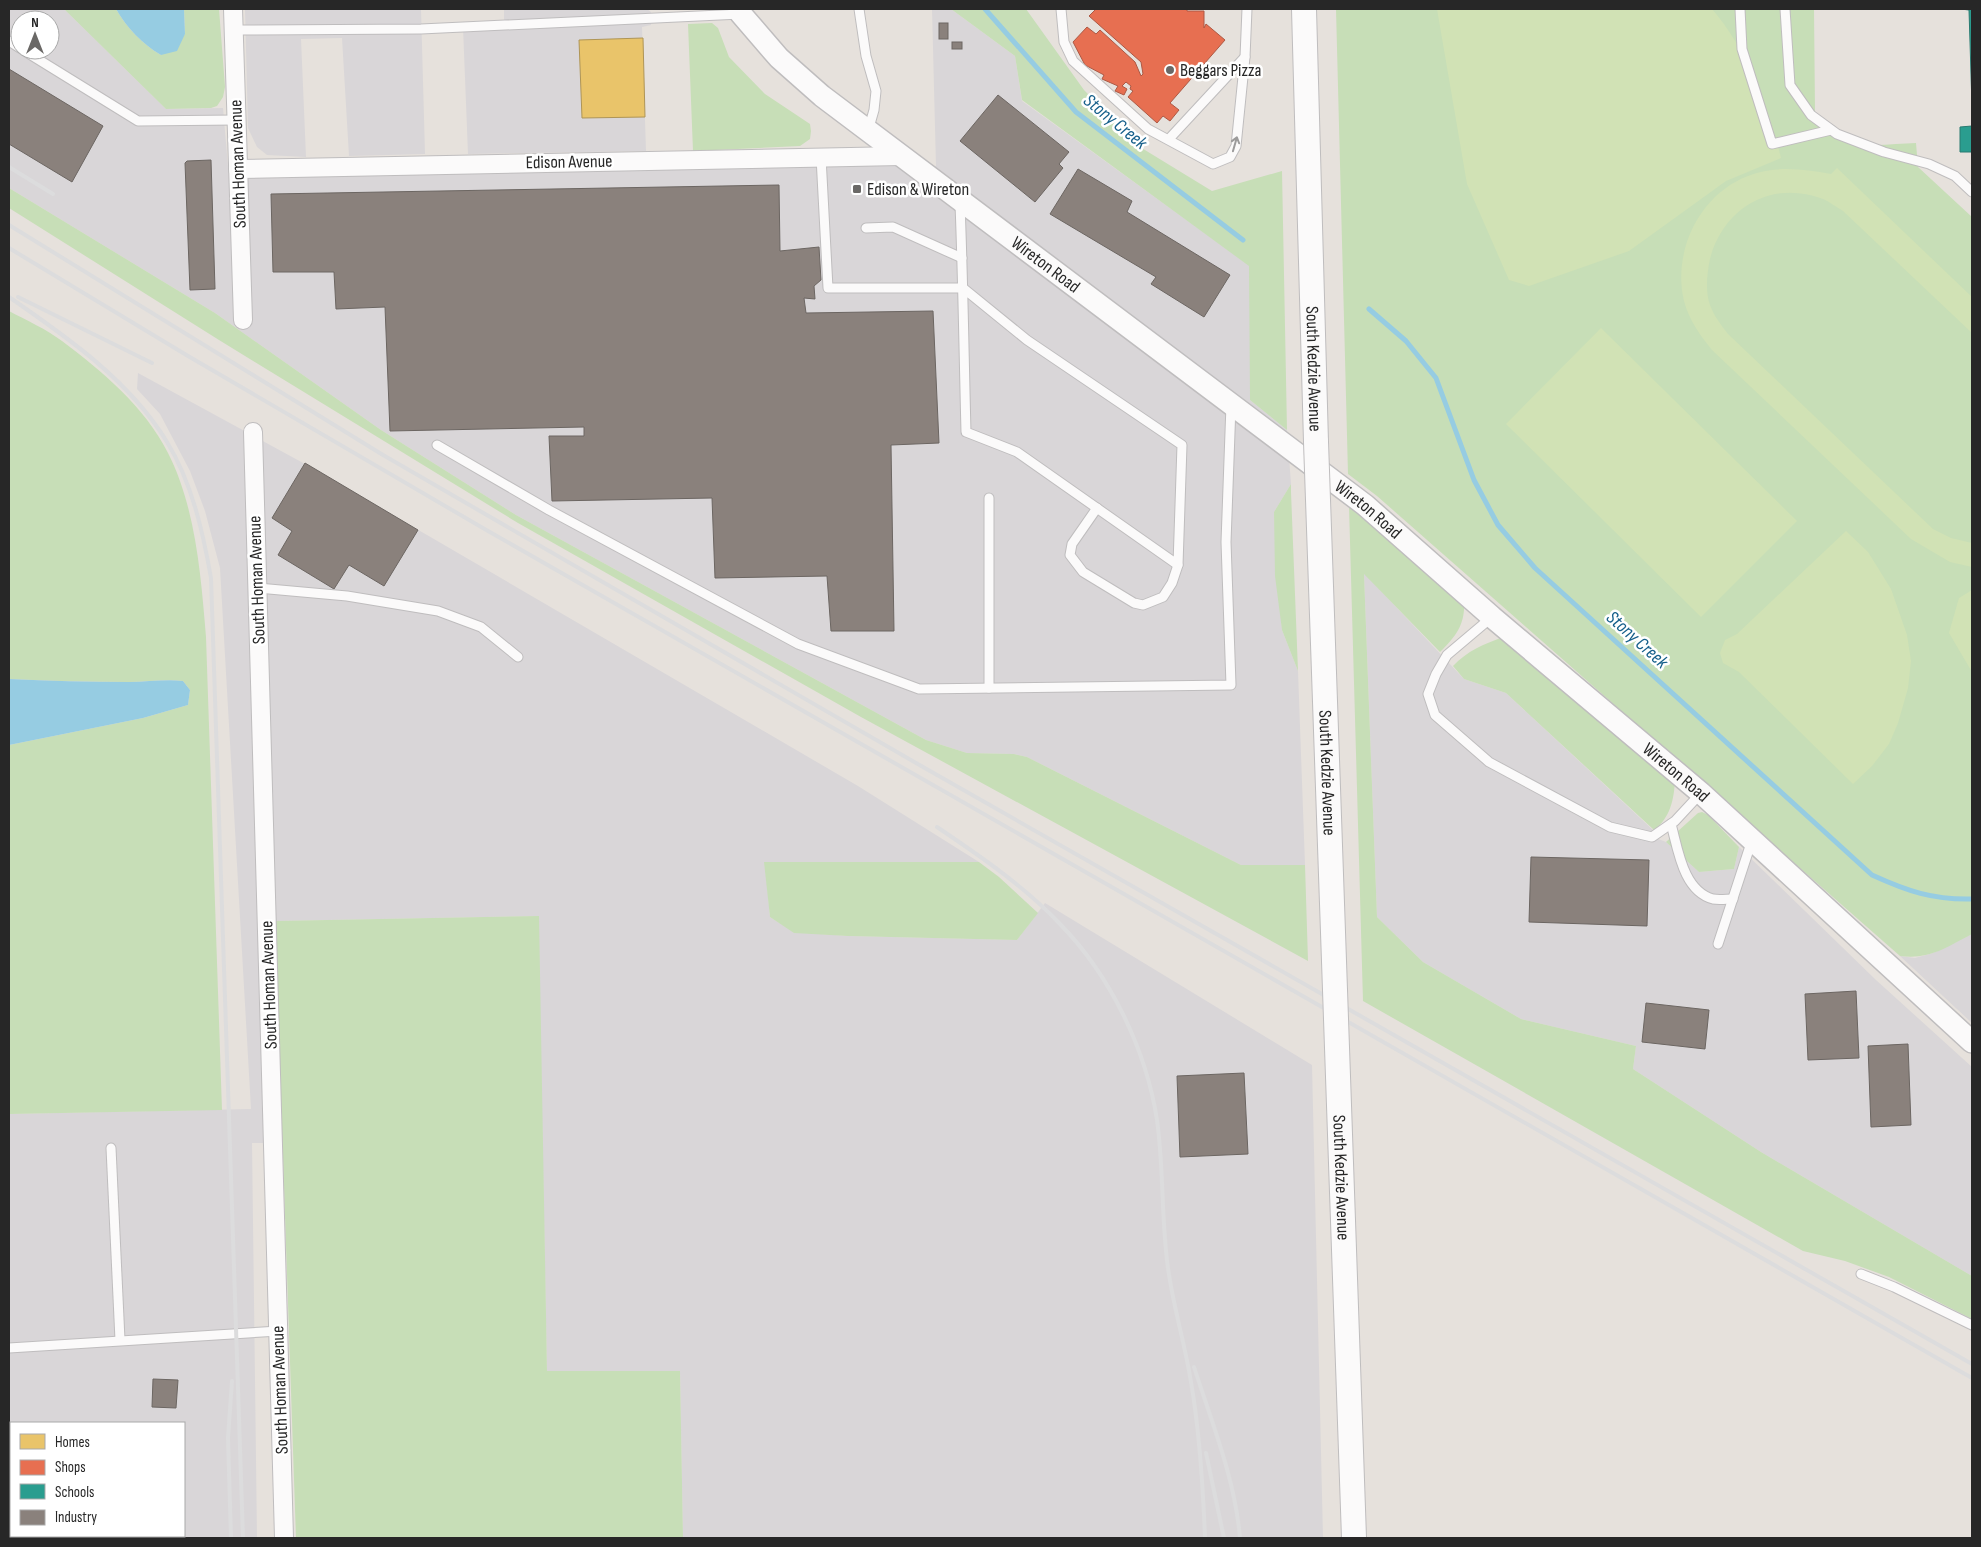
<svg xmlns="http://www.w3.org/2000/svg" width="1981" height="1547" viewBox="0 0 1981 1547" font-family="'Sofia Sans Condensed',sans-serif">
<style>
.industrial{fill:#d9d6d8;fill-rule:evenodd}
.green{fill:#c7deb7}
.pitch{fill:#d1e2b5}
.water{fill:#96cce2}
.homes{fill:#e9c46a;stroke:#af9556}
.shops{fill:#e76f51;stroke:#ad5944}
.schools{fill:#2a9d8f;stroke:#297a70}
.industry{fill:#8a817c;stroke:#6c6662}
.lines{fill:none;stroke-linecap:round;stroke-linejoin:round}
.stream{stroke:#96cce2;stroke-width:5}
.service-casing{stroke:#bfbdbe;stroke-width:11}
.minor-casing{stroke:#bfbdbe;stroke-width:20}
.tertiary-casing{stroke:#bfbdbe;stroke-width:24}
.secondary-casing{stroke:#bfbdbe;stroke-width:26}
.service{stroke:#fbfafa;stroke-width:9}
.minor{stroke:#fbfafa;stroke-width:18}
.tertiary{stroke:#fbfafa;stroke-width:21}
.secondary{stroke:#fbfafa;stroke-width:24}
.rail{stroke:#dcdcdd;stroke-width:4}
.secondary-bridge-casing{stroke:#bfbdbe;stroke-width:26;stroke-linecap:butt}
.secondary-bridge{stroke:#fbfafa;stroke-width:24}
.oneway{stroke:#9c9b9b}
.poi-dot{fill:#6a6866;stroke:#fff;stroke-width:2}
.labels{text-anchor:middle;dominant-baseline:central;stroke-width:5;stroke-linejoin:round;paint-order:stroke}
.poi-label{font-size:18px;fill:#272727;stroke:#fff;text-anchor:start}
.street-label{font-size:18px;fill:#272727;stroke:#fff}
.water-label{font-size:19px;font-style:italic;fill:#17608b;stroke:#fff}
</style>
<rect width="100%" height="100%" fill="#e6e1dc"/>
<g class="industrial">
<path d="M9 9H64L166 109 223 108 229 178 869 164 936 166 932 9H951L1015 56 1022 101 1250 266V400L1287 430 1291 484 1274 512 1282 630 1298 671 1305 865H1241L1027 757 1014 754 967 753 926 740 516 515 381 430 215 313 9 188ZM20 20H50V50H20Z"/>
<path d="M245 9H421L425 154 349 156 342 38 301 39 306 157 267 155 257 147 248 128Z"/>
<path d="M504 9H647L651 12V25L642 27 646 151 468 154 463 27 504 25Z"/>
<path d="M138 373 305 464 858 786 979 862H765L770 917 794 932 848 936 1017 940 1045 903 1312 1065 1323 1538H683L680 1371H547L538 916 275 921 284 1143H252L257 1538H9V1114L251 1109 220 568 205 511 190 471 160 414 137 389ZM11 1423H184V1536H11Z"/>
<path d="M1364 573 1464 679 1506 693 1653 830V837L1666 842 1699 872 1734 869 1739 847 1876 980 1972 1067V1276L1761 1152 1633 1069 1636 1046 1521 1019 1423 962 1377 917Z"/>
<path d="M1972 934V1023L1900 956 1915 958 1933 953Z"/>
</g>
<g class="green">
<path d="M64 9H116C127 28 142 44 161 55L185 34 184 9H219L225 87 223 97 217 106 211 108 166 109Z"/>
<path d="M951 9H1026L1084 90 1140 147 1212 191 1282 171 1287 430 1250 400 1249 266 1022 100 1015 56Z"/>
<path d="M1336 9H1814L1815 111C1829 155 1880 144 1916 143L1918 167 1972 217V934C1947 947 1929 960 1900 956L1377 496 1348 474Z"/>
<path d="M712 23 718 28 729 57 765 94 810 124 811 131 810 139 800 146 693 151 688 24Z"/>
<path d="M9 188 215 313 381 430 516 515 926 740 967 753 1014 754 1027 757 1241 865H1305L1308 961 861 717 518 523 219 340 9 208Z"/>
<path d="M9 311C26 320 46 329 62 341 102 371 145 407 168 453 196 508 201 577 206 637L222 1110 9 1114V745L143 718 188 705 190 690 183 681C165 679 147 682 129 682 89 682 49 681 9 679Z"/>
<path d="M1291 484V492L1298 671 1282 630 1275 576 1274 512Z"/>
<path d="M1349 506 1464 596C1466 623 1458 634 1440 652L1364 574 1377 917 1423 962 1521 1019 1636 1046 1633 1069 1761 1152 1972 1276V1319L1889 1277 1845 1261 1803 1251 1363 1001Z"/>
<path d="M1503 637 1675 780C1674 800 1670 818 1654 830L1506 693 1464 679 1453 666C1467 651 1484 644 1503 637Z"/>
<path d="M1702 812 1708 815 1739 847 1734 869 1699 872 1666 842 1698 813Z"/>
<path d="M764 862H979L999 877 1038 913 1017 940 848 936 794 933 770 917Z"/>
<path d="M539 916 547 1371H680L683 1538H296L275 921Z"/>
</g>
<g class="pitch">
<path d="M1437 9H1712C1748 51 1768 105 1781 158L1726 181 1629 251 1529 286 1509 280 1467 184Z"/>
<path d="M1837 168 1972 297V333L1843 211C1836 207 1830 202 1823 199 1772 179 1723 208 1710 259 1707 273 1705 291 1710 305 1714 316 1721 325 1728 334L1933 529 1951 538 1972 543V567L1950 562 1911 539 1712 350C1700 335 1689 320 1684 301 1672 251 1700 194 1748 176 1775 165 1803 169 1831 174Z"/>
<path d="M1601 328 1797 521 1701 617 1506 424Z"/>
<path d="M1846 531 1868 552 1891 589 1907 635 1911 661 1908 688 1898 723 1889 744 1872 766 1853 784 1739 672 1723 663 1720 653 1725 640 1737 634Z"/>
<path d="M1972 590V672L1949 633 1959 598Z"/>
</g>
<g class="water">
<path d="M116 9H184L185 34 177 51 161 55C142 44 127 28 116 9Z"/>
<path d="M9 679C49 681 89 682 129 682 147 682 165 679 183 681L190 690 188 705 143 718 9 745Z"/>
</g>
<path class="homes" d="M643 38 645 117 582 118 579 40Z"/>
<path class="shops" d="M1096 9H1187V11H1204V28L1206 24 1225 40 1170 103 1179 110 1170 121 1163 116 1157 123 1128 97 1133 91 1130 89 1131 86 1126 82 1122 86 1127 89 1124 95 1115 91 1118 86 1102 79 1104 75 1085 65 1073 42 1087 27 1096 34 1100 30 1135 62 1141 76 1143 74 1141 62 1089 16Z"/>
<g class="schools">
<path d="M1961 9H1972V106L1969 10Z"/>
<path d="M1972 126V152H1960V127Z"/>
</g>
<g class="industry">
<rect x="939" y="23" width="9" height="16"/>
<rect x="952" y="42" width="10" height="7"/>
<path d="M9 69 103 126 72 182 9 144Z"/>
<path d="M998 95 1069 152 1059 164 1063 168 1035 202 960 141Z"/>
<path d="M211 160 215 289 190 290 185 163 187 161Z"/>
<path d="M1078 169 1132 201 1127 212 1230 275 1204 317 1151 284 1156 277 1050 214Z"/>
<path d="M779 185 780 251 819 247 821 280 814 286 815 299 804 298 806 313 933 311 939 443 891 445 894 631H831L827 576 715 578 712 498 552 501 549 436H584V427L390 431 385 307 336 309 334 272H273L271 194Z"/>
<path d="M305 463 418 530 384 586 349 565 334 589 278 555 292 531 272 518Z"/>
<path d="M1531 857 1649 860 1647 926 1529 922Z"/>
<path d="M1856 991 1859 1058 1808 1060 1805 994Z"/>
<path d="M1646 1003 1709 1010 1705 1049 1642 1042Z"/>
<path d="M1908 1044 1911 1125 1871 1127 1868 1046Z"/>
<path d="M1244 1073 1248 1154 1180 1157 1177 1076Z"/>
<path d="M153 1379 178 1380 176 1408 152 1407Z"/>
</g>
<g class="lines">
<g class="stream">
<path d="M985 9 1076 112 1243 240"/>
<path d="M1369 309 1406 341 1436 378 1474 480 1498 525 1535 568 1872 875C1907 891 1933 900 1972 899"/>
</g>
<g class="service-casing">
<g id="service">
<path d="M859 9 866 56 876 91 874 110 868 131"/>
<path d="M1061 9 1064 42 1073 61 1148 129 1213 164 1230 157 1236 146 1245 57 1247 9"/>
<path d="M1740 9 1742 49 1772 144 1831 130"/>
<path d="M1785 9 1790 85 1811 115 1837 134 1884 152 1929 164 1955 176 1972 192"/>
<path d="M233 30 421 29 741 14"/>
<path d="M9 41 20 48"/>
<path d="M23 50 138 121 236 120"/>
<path d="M1169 139 1245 57"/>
<path d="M821 157 828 288H963L1027 340 1182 445 1178 565 1017 452 966 432C964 356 963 280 960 204"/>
<path d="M866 228 893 227 962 258"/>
<path d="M437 445 549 510 798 644 919 689 1231 685 1226 542 1231 405"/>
<path d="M1097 508 1072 544 1070 555 1083 572 1134 603 1143 605 1163 597 1172 583 1178 565"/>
<path d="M258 588 347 596 438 611 481 627 518 657"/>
<path d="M1492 617 1447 655 1436 674 1428 694 1435 715 1489 762 1610 827 1652 837 1675 821 1701 793"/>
<path d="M989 688V498"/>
<path d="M1671 824C1678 849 1683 891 1713 899 1719 900 1727 899 1733 899"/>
<path d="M1718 944 1752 840"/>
<path d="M111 1148 120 1340"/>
<path d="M1861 1274 1894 1287 1972 1325"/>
<path d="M9 1348 279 1331"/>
</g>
</g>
<g class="minor-casing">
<g id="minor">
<path d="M233 9 243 320"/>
<path d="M238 169 901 156"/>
<path d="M253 432 284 1538"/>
</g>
</g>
<g class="tertiary-casing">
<g id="tertiary">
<path id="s1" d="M739 9 741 14 779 58 822 96 1365 505 1492 617 1701 793 1972 1042"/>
</g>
</g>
<g class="secondary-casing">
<g id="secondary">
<path id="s2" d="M1304 9 1316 442"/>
</g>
</g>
<use href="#service" class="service"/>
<use href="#minor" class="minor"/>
<use href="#tertiary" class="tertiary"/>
<use href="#secondary" class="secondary"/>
<g class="rail">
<path d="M9 167 53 194"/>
<path d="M9 225 383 455 923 767 1972 1364"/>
<path d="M9 248 188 356 488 531 1972 1378"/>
<path d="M9 297C67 337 130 381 167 442 192 483 203 532 211 578L243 1538"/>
<path d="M18 297 152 363"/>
<path d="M937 827C980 856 1024 886 1060 924 1110 975 1146 1049 1157 1120 1164 1169 1161 1219 1168 1268 1173 1306 1185 1344 1191 1382 1200 1434 1203 1486 1205 1538"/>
<path d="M1194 1367C1212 1423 1235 1479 1240 1538"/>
<path d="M1206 1453 1224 1538"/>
<path d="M231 1538 228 1438 232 1381"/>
</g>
<g class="secondary-bridge-casing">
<g id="secondary-bridge">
<path id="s3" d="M1316 442 1354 1538"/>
</g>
</g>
<use href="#secondary-bridge" class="secondary-bridge"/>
</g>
<defs><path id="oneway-shaft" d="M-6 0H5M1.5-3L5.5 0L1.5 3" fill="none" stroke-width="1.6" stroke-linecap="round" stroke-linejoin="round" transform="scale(1.25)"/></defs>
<use class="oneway" href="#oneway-shaft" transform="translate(1235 144) rotate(-74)"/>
<g class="poi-dot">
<circle cx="1170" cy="70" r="5"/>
<rect x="852" y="184" width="10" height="10" rx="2.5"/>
</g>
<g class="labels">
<g class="poi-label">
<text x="1180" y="70">Beggars Pizza</text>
<text x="867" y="189">Edison &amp; Wireton</text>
</g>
<g class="street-label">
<text transform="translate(569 162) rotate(-1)">Edison Avenue</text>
<text transform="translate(238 164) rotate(-92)">South Homan Avenue</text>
<text stroke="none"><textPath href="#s1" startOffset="401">Wireton Road</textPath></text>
<text stroke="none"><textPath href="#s2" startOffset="360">South Kedzie Avenue</textPath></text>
<text stroke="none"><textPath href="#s1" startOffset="806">Wireton Road</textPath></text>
<text transform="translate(257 580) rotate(-92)">South Homan Avenue</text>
<text stroke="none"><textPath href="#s1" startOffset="1211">Wireton Road</textPath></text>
<text stroke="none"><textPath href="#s3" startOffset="331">South Kedzie Avenue</textPath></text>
<text transform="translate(269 985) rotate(-92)">South Homan Avenue</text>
<text stroke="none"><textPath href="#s3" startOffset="736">South Kedzie Avenue</textPath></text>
<text transform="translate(280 1390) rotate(-92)">South Homan Avenue</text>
</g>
<g class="water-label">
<text transform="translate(1115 122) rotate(39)">Stony Creek</text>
<text transform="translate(1637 640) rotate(42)">Stony Creek</text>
</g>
</g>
<rect width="1981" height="1547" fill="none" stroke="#272727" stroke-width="20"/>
<rect x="10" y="1422" width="175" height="115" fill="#ffffff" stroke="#a9a9a9"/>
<rect x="20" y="1434" width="25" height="15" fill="#e9c46a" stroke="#a9a9a9"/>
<text x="55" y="1447" font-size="15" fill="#272727">Homes</text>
<rect x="20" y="1460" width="25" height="15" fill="#e76f51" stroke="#a9a9a9"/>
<text x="55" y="1472" font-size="15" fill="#272727">Shops</text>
<rect x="20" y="1484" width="25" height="15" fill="#2a9d8f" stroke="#a9a9a9"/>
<text x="55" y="1497" font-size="15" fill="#272727">Schools</text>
<rect x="20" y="1510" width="25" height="15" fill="#8a817c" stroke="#a9a9a9"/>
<text x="55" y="1522" font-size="15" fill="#272727">Industry</text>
<g transform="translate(35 35)"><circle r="24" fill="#ffffff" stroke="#a9a9a9"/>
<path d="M0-4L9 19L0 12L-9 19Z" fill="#6a6866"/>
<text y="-8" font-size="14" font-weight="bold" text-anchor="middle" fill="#272727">N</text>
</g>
</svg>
